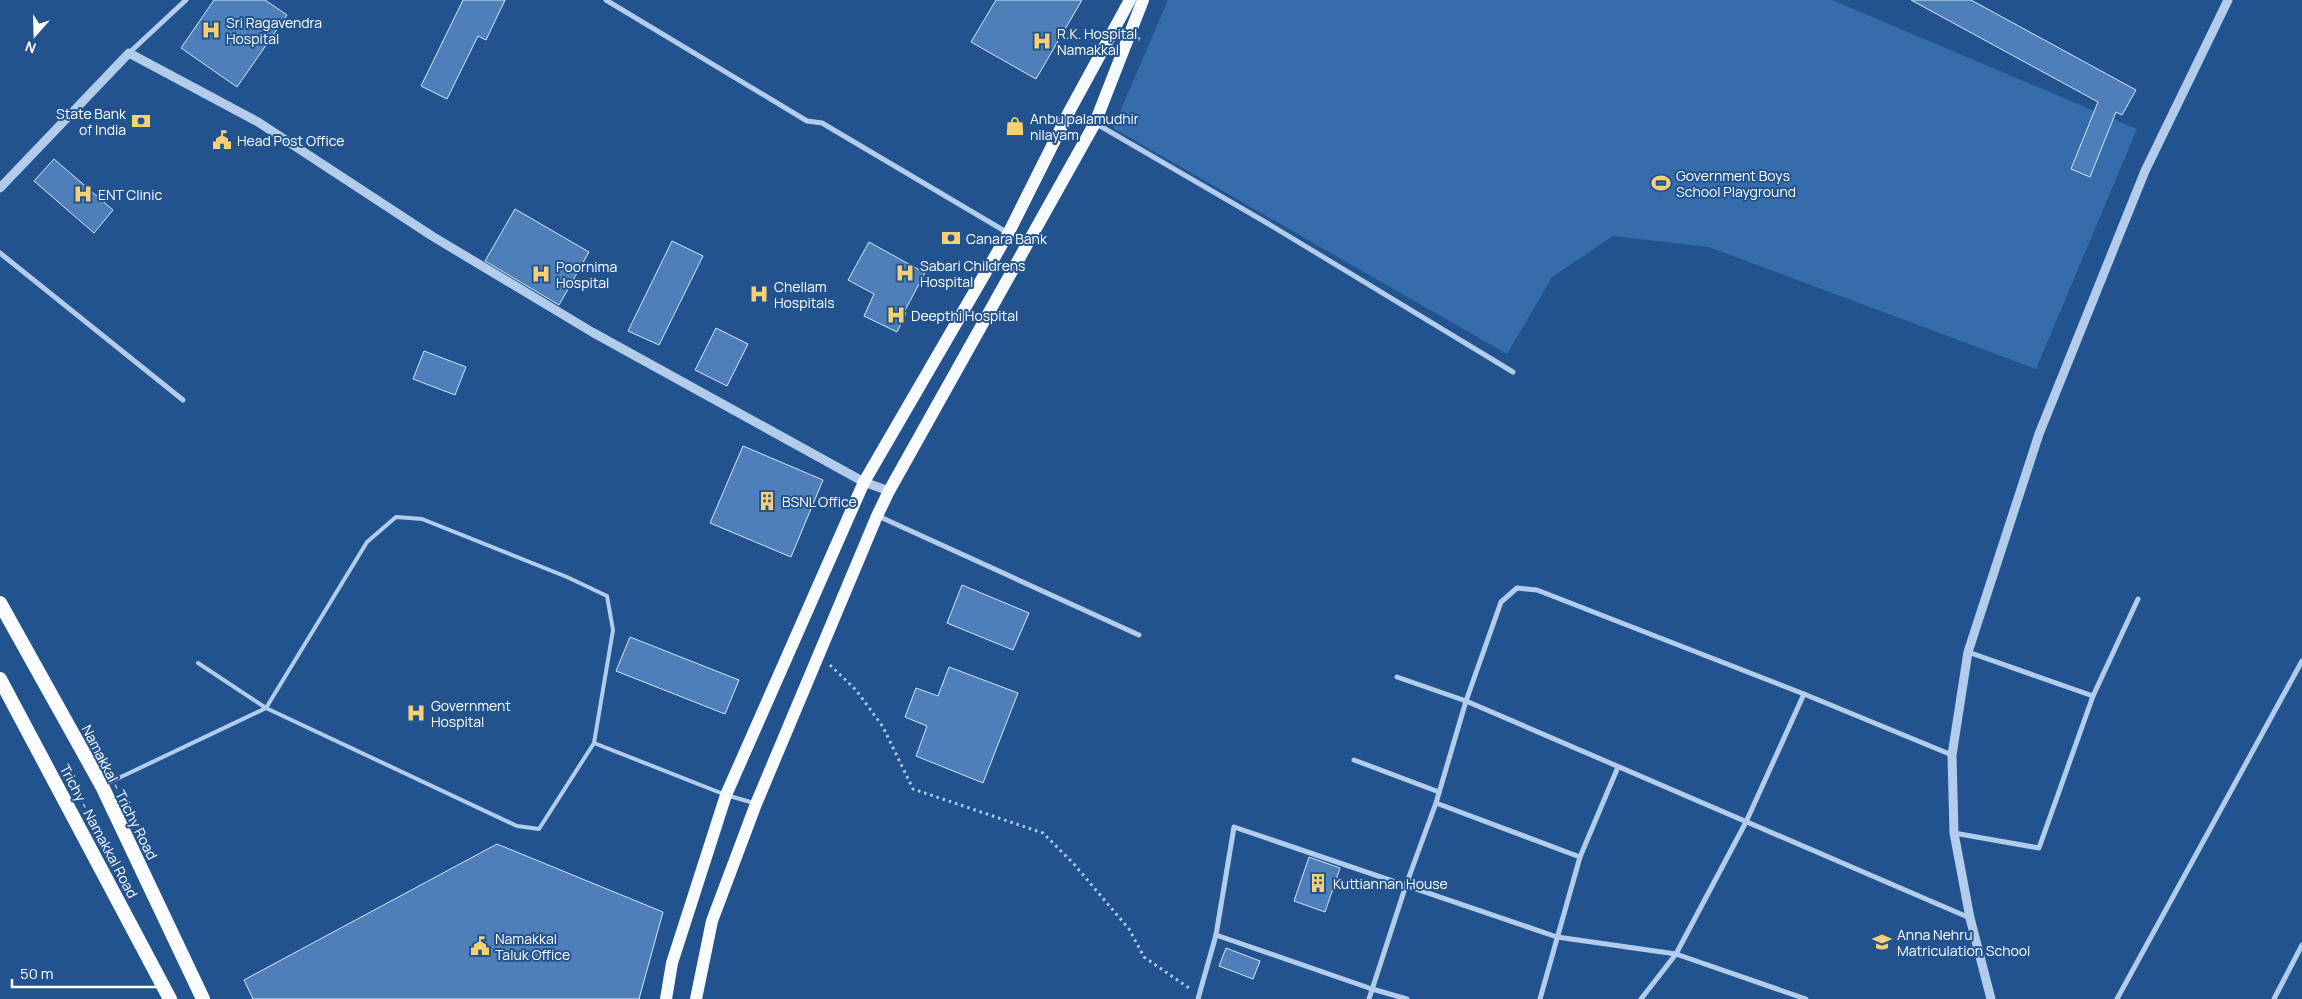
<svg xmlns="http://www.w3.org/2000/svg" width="2302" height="999" viewBox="0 0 2302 999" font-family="Manrope,sans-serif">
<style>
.green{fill:#356dac}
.building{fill:#4e7fb8;stroke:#d7e7f9}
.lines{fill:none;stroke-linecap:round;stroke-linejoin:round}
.path{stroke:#b2cdec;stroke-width:3;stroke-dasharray:2.5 4;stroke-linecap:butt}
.service{stroke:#b2cdec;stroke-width:4}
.minor{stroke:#b2cdec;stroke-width:5}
.tertiary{stroke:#b2cdec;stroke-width:9}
.primary{stroke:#f7faff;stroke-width:12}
.trunk{stroke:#fbfcff;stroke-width:14}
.labels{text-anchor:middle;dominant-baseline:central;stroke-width:4;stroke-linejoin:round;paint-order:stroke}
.poi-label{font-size:14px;fill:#fff;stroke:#22538f;text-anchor:start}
.street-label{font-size:14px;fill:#fff;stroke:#22538f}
</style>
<rect width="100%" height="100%" fill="#22538f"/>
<path class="green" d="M1168 0H1832L2137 129 2036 369 1709 247 1613 236 1552 277 1507 354 1113 128Z"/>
<g class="building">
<path d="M214 0H265L287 15 237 87 181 48Z"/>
<path d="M463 0H505L486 40 478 36 447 99 421 86Z"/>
<path d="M996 0H1082L1036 79 971 42Z"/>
<path d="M1911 0H1971L2136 90 2122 115 2116 112 2090 177 2071 169 2098 102Z"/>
<path d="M54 159 113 210 94 233 34 181Z"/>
<path d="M515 209 589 252 559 305 485 261Z"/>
<path d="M672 241 703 256 659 345 628 331Z"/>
<path d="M869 242 925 273 904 312 906 313 897 332 864 316 874 294 848 280Z"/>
<path d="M716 328 748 344 727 386 695 370Z"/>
<path d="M424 351 466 367 455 395 413 379Z"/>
<path d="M743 446 823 480 791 557 710 523Z"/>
<path d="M962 585 1029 613 1013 650 947 623Z"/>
<path d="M630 637 739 680 725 714 616 671Z"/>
<path d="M949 667 1018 693 983 783 916 756 927 726 905 717 916 688 938 696Z"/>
<path d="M497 844 663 912 639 999H253L244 980Z"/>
<path d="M1309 857 1340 868 1325 912 1294 901Z"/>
<path d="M1226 948 1260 961 1253 979 1219 966Z"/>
</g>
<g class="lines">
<path class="path" d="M830 665 856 690 883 727 913 789 1043 833 1073 863 1129 929 1144 957 1189 988"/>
<g class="service">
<path d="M594 743 726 795 754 803"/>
<path d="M104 785 266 708 367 542 396 517 422 519 567 577 607 596 613 630 594 743 539 829 517 826 266 708 198 663"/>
</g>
<g class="minor">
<path d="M606 0 807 121 822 123 1008 233"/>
<path d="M129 53 186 0"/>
<path d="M1095 123 1267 223 1513 372"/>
<path d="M0 253 183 400"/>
<path d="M878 516 1139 635"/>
<path d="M1968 652 2093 696"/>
<path d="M1397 677 1466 701 1970 918"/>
<path d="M1354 760 1439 792"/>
<path d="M1436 803 1580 857"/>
<path d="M1954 833 2039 848 2093 696 2138 599"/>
<path d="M1216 935 1372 989 1407 999"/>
<path d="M1198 999 1216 935 1234 827 1557 937 1676 954 1806 999"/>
<path d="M1369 999 1406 885 1436 803 1466 701 1501 602 1517 588 1537 590 1804 694 1952 755"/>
<path d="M1540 999 1580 857 1618 767"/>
<path d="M1641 999 1676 954 1746 822 1804 694"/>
<path d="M2117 999 2302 661"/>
<path d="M2274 999 2302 945"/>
</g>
<g class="tertiary">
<path d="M0 188 129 53 258 122 432 236 592 332 864 482 889 491"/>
<path d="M1991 999 1970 918 1954 833 1952 755 1968 652 2039 434 2145 171 2228 0"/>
</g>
<g class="primary">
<path d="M666 999 672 963 726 795 864 482 1008 234 1070 110 1130 0"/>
<path d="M696 999 712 921 756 804 877 516 889 491 1095 123 1143 0"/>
</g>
<g class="trunk">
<path d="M0 603 102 786 203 999"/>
<path d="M0 679 170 999"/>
</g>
</g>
<defs>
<g id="hospital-bare" transform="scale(1.5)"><path d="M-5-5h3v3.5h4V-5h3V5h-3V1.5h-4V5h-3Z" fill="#f8d073" stroke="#22538f" stroke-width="2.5" paint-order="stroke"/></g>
<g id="bank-bare" transform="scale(1.5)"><path d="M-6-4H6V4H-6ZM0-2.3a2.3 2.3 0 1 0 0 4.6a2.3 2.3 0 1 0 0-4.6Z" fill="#f8d073" stroke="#22538f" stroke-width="2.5" paint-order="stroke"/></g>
<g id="shop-bare" transform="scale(1.5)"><path d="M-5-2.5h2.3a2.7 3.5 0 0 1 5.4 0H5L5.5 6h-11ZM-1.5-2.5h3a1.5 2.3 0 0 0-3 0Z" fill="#f8d073" stroke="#22538f" stroke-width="2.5" paint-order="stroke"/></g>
<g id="civic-bare" transform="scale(1.5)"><path d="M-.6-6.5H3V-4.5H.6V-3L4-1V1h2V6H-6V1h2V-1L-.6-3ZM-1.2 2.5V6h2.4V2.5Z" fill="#f8d073" stroke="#22538f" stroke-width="2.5" paint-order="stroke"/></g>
<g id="stadium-bare" transform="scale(1.5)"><path d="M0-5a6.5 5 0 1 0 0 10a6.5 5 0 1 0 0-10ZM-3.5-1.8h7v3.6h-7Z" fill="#f8d073" stroke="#22538f" stroke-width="2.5" paint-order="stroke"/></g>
<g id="building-bare" transform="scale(1.5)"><path d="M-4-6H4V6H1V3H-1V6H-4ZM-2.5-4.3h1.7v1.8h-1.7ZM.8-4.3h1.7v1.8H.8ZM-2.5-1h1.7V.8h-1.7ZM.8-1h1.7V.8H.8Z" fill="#f8d073" stroke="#22538f" stroke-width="2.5" paint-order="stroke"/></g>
<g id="school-bare" transform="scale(1.5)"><path d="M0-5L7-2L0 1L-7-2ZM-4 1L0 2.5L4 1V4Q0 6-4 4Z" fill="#f8d073" stroke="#22538f" stroke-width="2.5" paint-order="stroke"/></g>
</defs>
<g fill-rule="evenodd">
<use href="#hospital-bare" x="211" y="30"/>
<use href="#hospital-bare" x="1042" y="41"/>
<use href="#bank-bare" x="141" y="121"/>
<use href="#shop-bare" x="1015" y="126"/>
<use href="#civic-bare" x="222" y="140"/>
<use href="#stadium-bare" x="1661" y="183"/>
<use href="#hospital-bare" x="83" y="194"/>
<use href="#bank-bare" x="951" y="238"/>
<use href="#hospital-bare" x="905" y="273"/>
<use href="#hospital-bare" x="541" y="274"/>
<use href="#hospital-bare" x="759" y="294"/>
<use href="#hospital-bare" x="896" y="315"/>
<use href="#building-bare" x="767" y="501"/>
<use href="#hospital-bare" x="416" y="713"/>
<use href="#building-bare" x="1318" y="883"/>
<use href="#school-bare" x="1882" y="942"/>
<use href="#civic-bare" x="480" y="946"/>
</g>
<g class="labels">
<g class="poi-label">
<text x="226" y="22">Sri Ragavendra<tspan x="226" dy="16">Hospital</tspan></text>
<text x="1057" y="33">R.K. Hospital,<tspan x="1057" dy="16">Namakkal</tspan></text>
<text x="126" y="113" text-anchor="end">State Bank<tspan x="126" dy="16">of India</tspan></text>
<text x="1030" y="118">Anbu palamudhir<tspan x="1030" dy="16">nilayam</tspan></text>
<text x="237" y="140">Head Post Office</text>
<text x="1676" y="175">Government Boys<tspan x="1676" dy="16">School Playground</tspan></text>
<text x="98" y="194">ENT Clinic</text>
<text x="966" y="238">Canara Bank</text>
<text x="920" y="265">Sabari Childrens<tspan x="920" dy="16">Hospital</tspan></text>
<text x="556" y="266">Poornima<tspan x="556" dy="16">Hospital</tspan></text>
<text x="774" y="286">Chellam<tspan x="774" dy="16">Hospitals</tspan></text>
<text x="911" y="315">Deepthi Hospital</text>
<text x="782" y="501">BSNL Office</text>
<text x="431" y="705">Government<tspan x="431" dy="16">Hospital</tspan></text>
<text x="1333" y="883">Kuttiannan House</text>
<text x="1897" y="934">Anna Nehru<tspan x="1897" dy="16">Matriculation School</tspan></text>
<text x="495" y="938">Namakkal<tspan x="495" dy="16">Taluk Office</tspan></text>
</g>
<g class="street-label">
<text transform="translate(120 792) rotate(63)">Namakkal - Trichy Road</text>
<text transform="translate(99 831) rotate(62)">Trichy - Namakkal Road</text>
</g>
</g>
<g transform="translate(35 35) rotate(200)" stroke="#22538f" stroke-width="4" paint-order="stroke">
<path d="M0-4L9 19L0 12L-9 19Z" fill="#ffffff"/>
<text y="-8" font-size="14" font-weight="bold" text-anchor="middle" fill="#ffffff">N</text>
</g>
<path d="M12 979v8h146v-8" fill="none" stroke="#ffffff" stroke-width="2.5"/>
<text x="20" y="979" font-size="15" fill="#ffffff" stroke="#22538f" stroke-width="4" paint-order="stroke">50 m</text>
</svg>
